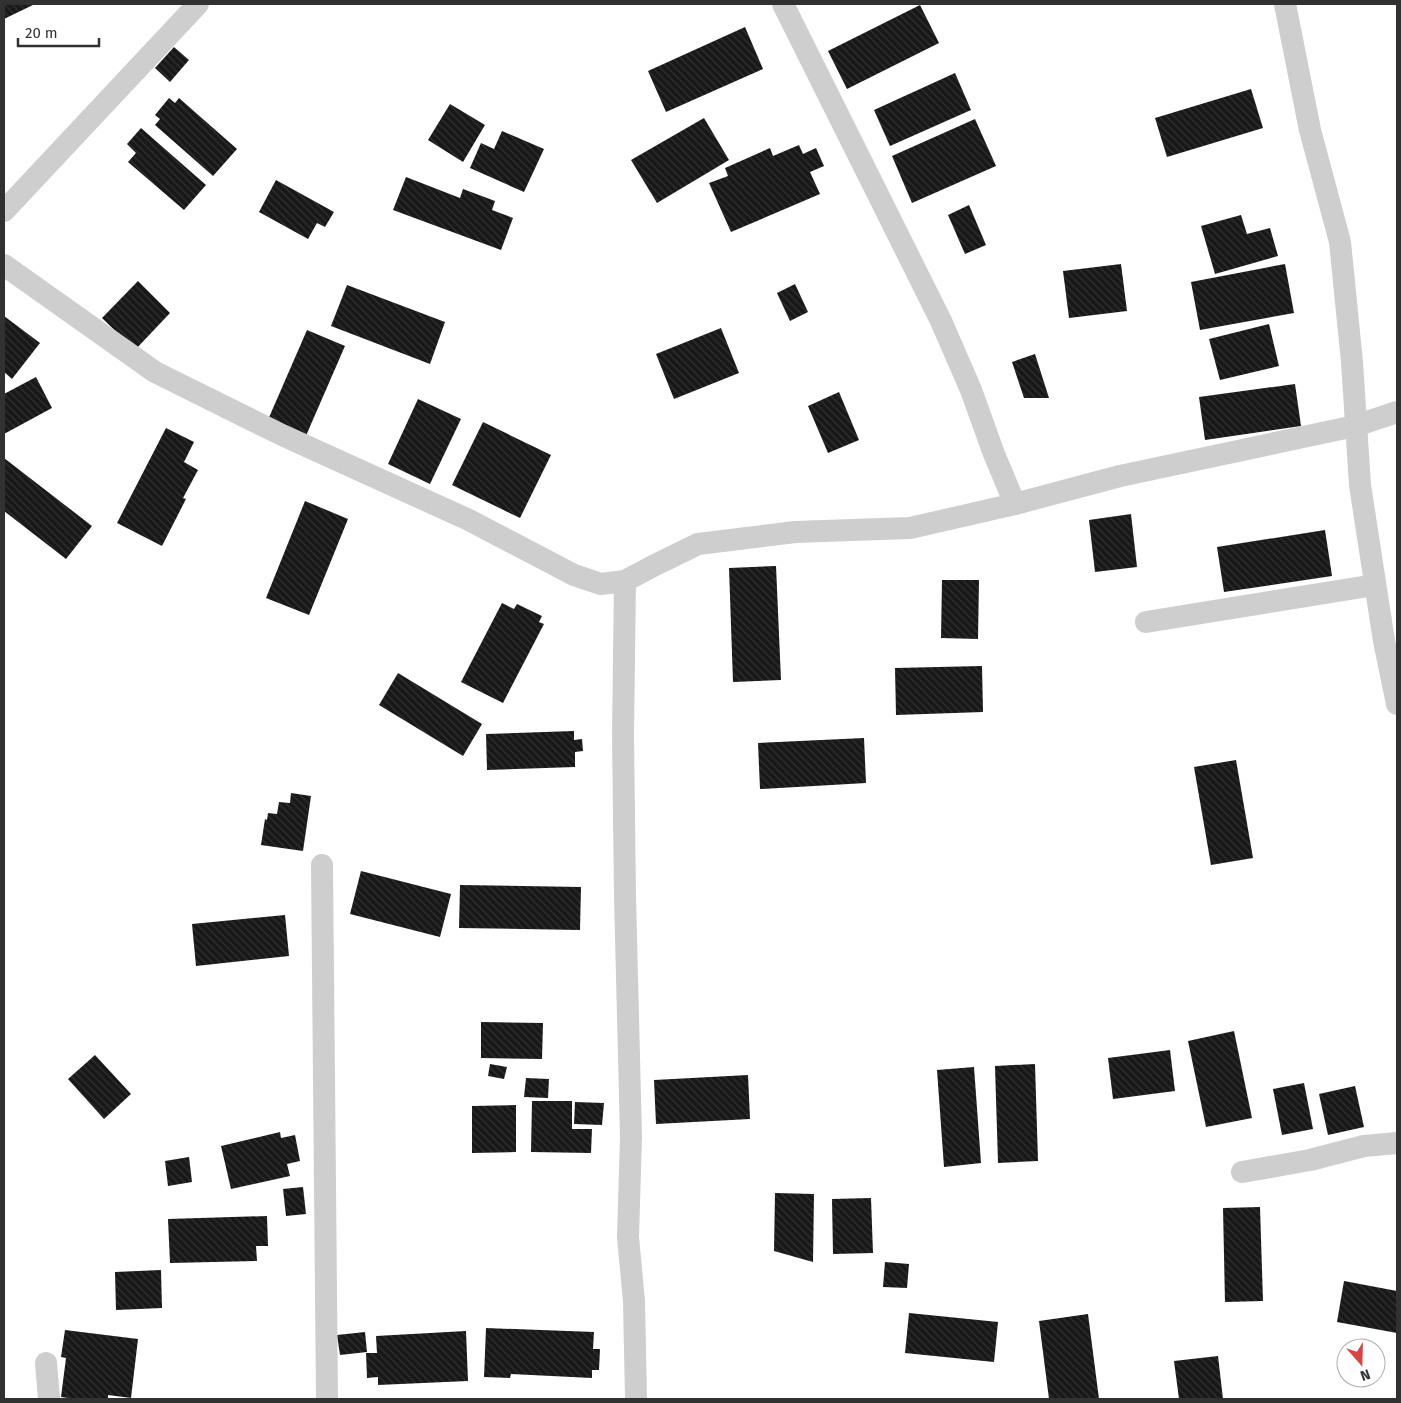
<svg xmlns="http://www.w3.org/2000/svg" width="1401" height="1403" viewBox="0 0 1401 1403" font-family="'Fira Sans',sans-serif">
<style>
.building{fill:url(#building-back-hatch)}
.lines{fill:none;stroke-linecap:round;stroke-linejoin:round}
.minor{stroke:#cecece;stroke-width:22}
</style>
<defs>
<pattern id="building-back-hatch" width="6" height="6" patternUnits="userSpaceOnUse" patternTransform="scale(1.25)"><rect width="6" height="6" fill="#181818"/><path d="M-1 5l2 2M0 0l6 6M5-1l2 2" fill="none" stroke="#313131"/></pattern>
</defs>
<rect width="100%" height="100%" fill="#fff"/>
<g class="building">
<path d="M4 4H35L4 19Z"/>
<path d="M920 5 939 43 847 89 828 51Z"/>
<path d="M745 27 763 69 666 112 648 71Z"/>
<path d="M174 47 189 60 170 82 155 68Z"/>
<path d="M955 73 971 110 890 146 874 110Z"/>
<path d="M1251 89 1263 128 1167 157 1155 118Z"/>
<path d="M169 98 175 103 179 98 237 149 213 176 155 125 160 119 155 115Z"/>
<path d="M450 104 485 125 463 162 428 140Z"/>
<path d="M704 118 729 160 657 203 631 160Z"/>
<path d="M975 119 996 166 912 203 892 156Z"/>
<path d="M141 128 206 185 184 210 128 162 136 153 127 144Z"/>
<path d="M502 131 544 149 524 192 470 168 481 143 494 149Z"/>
<path d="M799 145 803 154 816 148 824 166 810 172 820 194 731 232 709 183 728 176 725 168 770 148 773 156Z"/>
<path d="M406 177 460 198 463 189 495 201 492 210 513 218 501 250 393 210Z"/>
<path d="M276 180 334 212 325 227 317 223 308 239 259 212Z"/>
<path d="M969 205 986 245 965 254 948 215Z"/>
<path d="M1241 215 1247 234 1270 228 1278 256 1215 274 1201 226Z"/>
<path d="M1121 264 1127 311 1069 318 1063 271Z"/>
<path d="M1285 264 1294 313 1200 330 1191 282Z"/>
<path d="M138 281 170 313 135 350 102 318Z"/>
<path d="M795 284 808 312 790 321 777 293Z"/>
<path d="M347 285 445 322 430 364 331 326Z"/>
<path d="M4 316 40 343 12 379 4 372Z"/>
<path d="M1269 324 1279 366 1220 380 1209 339Z"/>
<path d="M721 328 739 373 674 399 656 354Z"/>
<path d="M307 330 345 346 305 438 267 422Z"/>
<path d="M1035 354 1049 398H1024L1012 362Z"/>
<path d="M36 377 52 408 4 434V394Z"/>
<path d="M1295 384 1301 426 1205 440 1199 397Z"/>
<path d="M839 392 859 440 828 453 808 406Z"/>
<path d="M418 399 461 419 430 484 388 464Z"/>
<path d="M483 422 551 455 520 518 452 485Z"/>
<path d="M166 428 194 442 184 462 198 470 183 498 186 499 162 546 117 523Z"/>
<path d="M4 458 92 526 66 559 4 511Z"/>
<path d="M305 501 348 519 309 615 266 598Z"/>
<path d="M1131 514 1137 567 1095 572 1089 520Z"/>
<path d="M1325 530 1332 576 1224 592 1217 547Z"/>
<path d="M776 566 781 680 733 682 729 568Z"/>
<path d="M942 580H979L978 639 941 638Z"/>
<path d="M502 603 514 609 517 604 542 616 539 622 544 624 503 703 461 682Z"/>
<path d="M982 666 983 712 896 715 895 668Z"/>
<path d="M398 673 482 724 463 756 379 705Z"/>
<path d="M574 731V740L582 739 583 751 575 752V767L487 770 486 734Z"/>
<path d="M864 738 866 783 760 789 758 743Z"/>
<path d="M1236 760 1253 858 1211 865 1194 767Z"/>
<path d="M291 793 311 796 303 851 261 845 265 819 267 820 268 813 277 814 279 802 290 803Z"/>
<path d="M361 871 451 894 440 937 350 914Z"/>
<path d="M460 885 581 887 580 930 459 928Z"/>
<path d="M285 915 289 956 196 966 192 924Z"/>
<path d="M481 1022 543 1023 542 1059 481 1058Z"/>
<path d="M1234 1031 1252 1118 1206 1127 1188 1041Z"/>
<path d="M1170 1050 1175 1091 1113 1099 1108 1058Z"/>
<path d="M95 1055 131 1094 104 1119 68 1079Z"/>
<path d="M490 1064 507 1067 504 1079 488 1076Z"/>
<path d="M1035 1064 1038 1161 998 1163 995 1066Z"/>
<path d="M974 1067 981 1163 944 1167 937 1070Z"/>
<path d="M748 1075 750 1119 656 1124 654 1080Z"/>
<path d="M526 1078 549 1079 548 1098 524 1097Z"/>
<path d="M1304 1083 1313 1129 1282 1135 1273 1089Z"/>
<path d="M1355 1086 1364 1127 1328 1135 1319 1094Z"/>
<path d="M532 1101H572V1129H592L591 1153 531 1152Z"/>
<path d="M575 1102 604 1103 602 1125 574 1124Z"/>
<path d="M516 1105V1152L472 1153V1106Z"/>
<path d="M280 1132 281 1138 295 1135 300 1161 287 1164 290 1176 231 1189 221 1146Z"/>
<path d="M189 1157 192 1182 168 1186 165 1161Z"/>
<path d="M303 1187 306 1214 286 1216 283 1189Z"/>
<path d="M775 1193 814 1194 813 1262 774 1251Z"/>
<path d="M871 1198 873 1253 833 1254 832 1199Z"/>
<path d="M1260 1207 1263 1301 1225 1302 1223 1208Z"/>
<path d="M267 1216 268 1246H256L257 1261 170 1263 168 1219Z"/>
<path d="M885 1262 909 1264 907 1288 883 1287Z"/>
<path d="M161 1270 162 1308 116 1310 115 1272Z"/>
<path d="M1344 1281 1397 1291V1333L1337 1322Z"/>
<path d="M909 1313 998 1322 994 1362 905 1353Z"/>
<path d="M1088 1314 1099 1399H1049L1039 1321Z"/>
<path d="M486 1328 594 1332 593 1349H600L599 1370H592V1378L511 1374 510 1378 484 1377Z"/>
<path d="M65 1330 138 1339 131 1398 108 1395V1399H76L61 1397 66 1358 61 1357Z"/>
<path d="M466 1331 468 1381 378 1385V1377L367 1378 366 1353H377L376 1336Z"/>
<path d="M365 1332 367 1352 340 1355 337 1335Z"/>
<path d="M1218 1356 1223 1399H1179L1174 1361Z"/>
</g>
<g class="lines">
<g class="minor">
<path d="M783 4 941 321 971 390 994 454 1015 504"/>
<path d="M1285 4 1310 130 1340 242 1352 362 1360 485 1384 641 1397 704"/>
<path d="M4 211 198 4"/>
<path d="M4 265 155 372 282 435 469 520 574 575 601 584 625 581 653 566 698 544 795 532 910 528 1015 504 1120 476 1355 426 1397 412"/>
<path d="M625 581 623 735 625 896 631 1137 628 1237 634 1301 636 1399"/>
<path d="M1146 622 1375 585"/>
<path d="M322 865 327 1399"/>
<path d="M1242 1172 1310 1160 1364 1146 1397 1143"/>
<path d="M46 1363 49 1399"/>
</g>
</g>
<rect width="1401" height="1403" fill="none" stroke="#313131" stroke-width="10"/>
<g transform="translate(1361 1363) rotate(160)"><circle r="24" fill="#ffffff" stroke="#adadad"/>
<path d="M0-4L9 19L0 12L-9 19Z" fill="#d64645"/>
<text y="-8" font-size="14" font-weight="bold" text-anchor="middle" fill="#313131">N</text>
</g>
<path d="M18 38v8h81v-8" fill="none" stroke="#313131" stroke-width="2.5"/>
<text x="25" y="38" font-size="15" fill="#313131" stroke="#ffffff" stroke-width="4" paint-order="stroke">20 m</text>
</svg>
